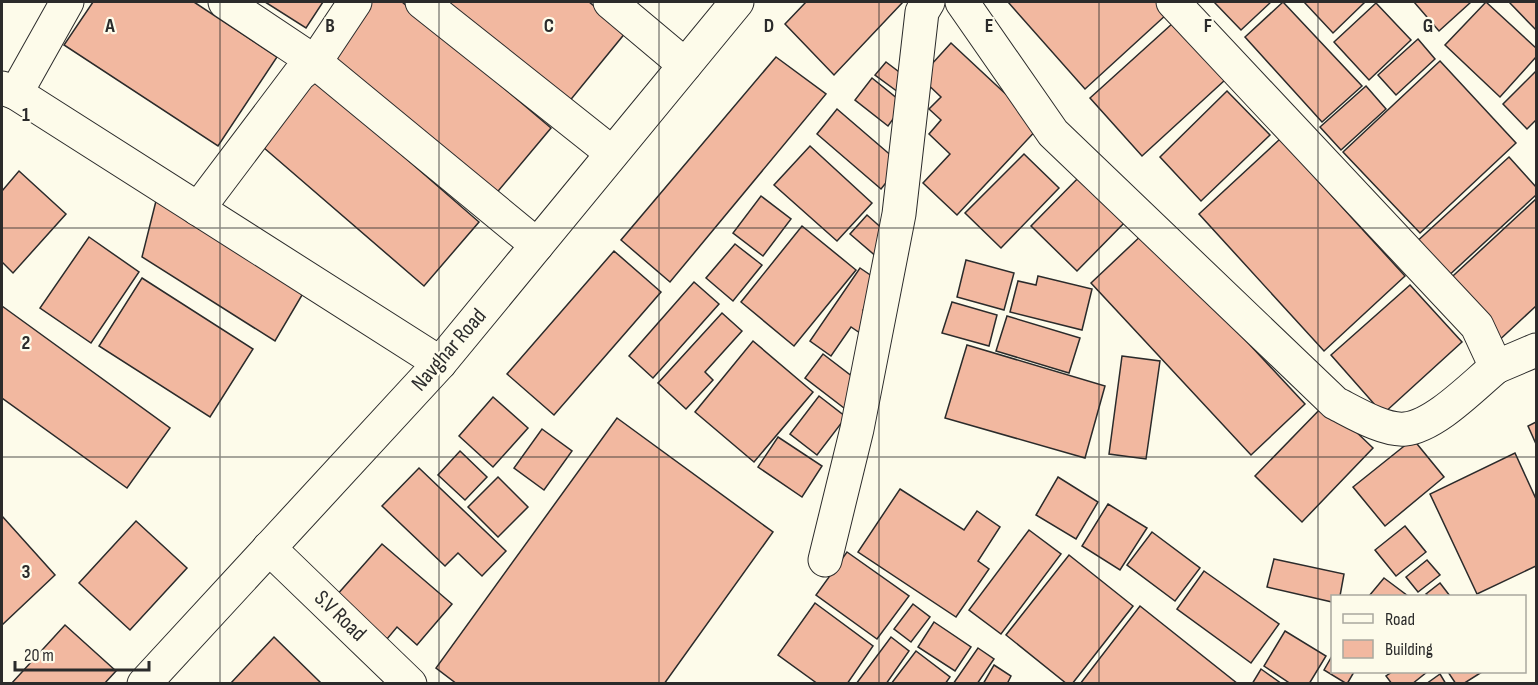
<svg xmlns="http://www.w3.org/2000/svg" width="1538" height="685" viewBox="0 0 1538 685" font-family="'Sofia Sans Condensed',sans-serif">
<style>
.building{fill:#f2b8a0;stroke:#2b2b2b;stroke-width:1.5}
.lines{fill:none;stroke-linecap:round;stroke-linejoin:round}
.street-casing{stroke:#2b2b2b;stroke-width:35}
.secondary-casing{stroke:#2b2b2b;stroke-width:35}
.street{stroke:#fdfbea;stroke-width:33}
.secondary{stroke:#fdfbea;stroke-width:33}
.grid{fill:none;stroke:#2b2b2b;stroke-width:1.5;stroke-opacity:0.55}
.labels{text-anchor:middle;dominant-baseline:central;stroke-width:4.5;stroke-linejoin:round;paint-order:stroke}
.street-label{font-size:22px;fill:#2b2b2b;stroke:#fdfbea}
.grid-label{font-size:20px;text-anchor:middle;font-weight:bold;fill:#2b2b2b;stroke:#fdfbea;stroke-width:4.5;stroke-linejoin:round;paint-order:stroke}
</style>
<rect width="100%" height="100%" fill="#fdfbea"/>
<g class="building">
<path d="M93 2H194L277 57 218 146 64 45Z"/>
<path d="M265 2H323L306 28Z"/>
<path d="M371 2H402L551 128 494 196 327 54Z"/>
<path d="M444 2H589L626 32 568 103Z"/>
<path d="M806 2H903L834 75 785 24Z"/>
<path d="M1008 2H1156L1167 14 1085 89Z"/>
<path d="M1214 2H1271L1241 30Z"/>
<path d="M1283 2 1362 86 1322 122 1245 37Z"/>
<path d="M1304 2H1365L1333 33Z"/>
<path d="M1414 2H1471L1439 31Z"/>
<path d="M1486 2 1536 48V57L1500 97 1445 45Z"/>
<path d="M1509 2H1536V30Z"/>
<path d="M1376 3 1411 40 1369 80 1334 42Z"/>
<path d="M1173 23 1225 80 1142 156 1090 98Z"/>
<path d="M1418 39 1435 59 1396 95 1378 75Z"/>
<path d="M951 43 1040 126 957 215 923 183 950 154 929 134 941 120 929 109 941 97 920 77Z"/>
<path d="M776 57 826 94 670 282 621 240Z"/>
<path d="M1440 61 1516 143 1420 233 1343 152Z"/>
<path d="M886 62 907 78 898 92 875 75Z"/>
<path d="M1536 71V120L1527 129 1503 104Z"/>
<path d="M311 76 479 222 424 286 256 141Z"/>
<path d="M872 78 904 104 888 126 855 100Z"/>
<path d="M1366 86 1386 109 1341 150 1320 127Z"/>
<path d="M1227 91 1270 135 1201 201 1160 157Z"/>
<path d="M837 109 901 164 881 189 817 134Z"/>
<path d="M1280 139 1405 276 1324 351 1199 214Z"/>
<path d="M810 146 872 203 837 241 774 185Z"/>
<path d="M1024 154 1059 188 1001 248 965 213Z"/>
<path d="M1509 157 1536 187V195L1445 279 1413 245Z"/>
<path d="M19 171 66 214 13 273 2 262V191Z"/>
<path d="M1084 172 1129 218 1077 271 1031 226Z"/>
<path d="M761 196 791 219 763 256 733 233Z"/>
<path d="M157 197 305 290 275 341 142 257Z"/>
<path d="M1536 199V306L1494 345 1441 287Z"/>
<path d="M867 215 894 239 878 258 850 234Z"/>
<path d="M802 226 856 270 794 346 741 302Z"/>
<path d="M1145 232 1305 404 1251 455 1091 283Z"/>
<path d="M89 237 139 272 91 343 40 308Z"/>
<path d="M735 244 762 265 733 301 706 278Z"/>
<path d="M614 251 661 292 554 415 507 374Z"/>
<path d="M966 260 1014 273 1004 310 957 297Z"/>
<path d="M860 268 882 283 863 310 872 316 860 333 851 327 831 356 810 341Z"/>
<path d="M1038 276 1092 289 1082 330 1010 312 1018 281 1036 285Z"/>
<path d="M142 278 253 349 210 417 99 346Z"/>
<path d="M694 282 719 304 653 378 629 356Z"/>
<path d="M1410 285 1462 342 1383 414 1331 355Z"/>
<path d="M952 302 997 315 989 346 942 333Z"/>
<path d="M2 306 170 428 127 488 2 398Z"/>
<path d="M722 313 742 331 705 372 713 380 686 409 658 383Z"/>
<path d="M1007 316 1080 338 1069 373 996 351Z"/>
<path d="M753 341 813 392 754 462 695 412Z"/>
<path d="M967 345 1105 386 1085 458 945 418Z"/>
<path d="M823 354 862 384 844 408 805 378Z"/>
<path d="M1122 356 1160 361 1146 459 1109 454Z"/>
<path d="M819 396 846 417 817 455 790 434Z"/>
<path d="M493 397 528 428 493 467 459 436Z"/>
<path d="M1326 403 1373 448 1302 522 1255 476Z"/>
<path d="M617 418 773 532 664 684H457L436 668Z"/>
<path d="M1536 422V444L1528 426Z"/>
<path d="M542 429 572 451 544 490 514 468Z"/>
<path d="M778 437 822 466 802 497 758 467Z"/>
<path d="M1413 439 1444 477 1385 526 1353 487Z"/>
<path d="M460 451 487 477 465 500 438 475Z"/>
<path d="M1515 453 1536 499V566L1477 594 1430 494Z"/>
<path d="M419 468 506 551 482 576 458 553 445 566 382 506Z"/>
<path d="M498 477 528 507 498 537 468 507Z"/>
<path d="M1058 477 1098 502 1076 539 1036 515Z"/>
<path d="M900 489 964 530 977 511 1000 527 978 561 989 569 956 617 858 552Z"/>
<path d="M1108 504 1147 528 1120 570 1082 546Z"/>
<path d="M2 516 55 575 2 625Z"/>
<path d="M136 521 187 568 130 630 79 583Z"/>
<path d="M1405 526 1426 552 1396 576 1375 550Z"/>
<path d="M1029 530 1061 554 1001 634 969 610Z"/>
<path d="M1152 532 1200 568 1175 601 1127 565Z"/>
<path d="M382 544 452 604 417 645 397 627 387 639 336 596Z"/>
<path d="M847 552 909 596 877 639 816 595Z"/>
<path d="M1069 555 1133 606 1072 684H1067L1006 635Z"/>
<path d="M1274 559 1344 574 1340 596H1332V602L1267 587Z"/>
<path d="M1427 560 1440 575 1418 592 1406 577Z"/>
<path d="M1204 571 1279 624 1251 663 1177 609Z"/>
<path d="M1384 578 1408 596H1369Z"/>
<path d="M1440 583 1450 596H1429L1426 594Z"/>
<path d="M815 603 873 646 847 684H818L778 655Z"/>
<path d="M913 604 930 617 911 642 894 629Z"/>
<path d="M1140 606 1238 684H1080Z"/>
<path d="M934 622 971 647 955 671 918 647Z"/>
<path d="M65 625 116 671 104 684H11Z"/>
<path d="M1285 631 1326 656 1309 684H1291L1264 666Z"/>
<path d="M274 637 322 684H230Z"/>
<path d="M891 637 909 651 886 684H856Z"/>
<path d="M978 648 994 659 977 684H953Z"/>
<path d="M916 651 950 677 945 684H891Z"/>
<path d="M1332 656V672H1354L1347 684 1324 670Z"/>
<path d="M994 665 1011 676 1007 684H983Z"/>
<path d="M1261 669 1282 684H1252Z"/>
<path d="M1392 672H1427L1412 684H1392L1386 676Z"/>
<path d="M1448 672H1482L1463 684H1456Z"/>
<path d="M1440 674 1446 684H1426Z"/>
</g>
<g class="lines">
<g class="street-casing">
<g id="street">
<path d="M225 2 315 62 537 245"/>
<path d="M422 2 612 153"/>
<path d="M610 2 685 65"/>
<path d="M962 2 1053 133 1335 403C1353 412 1384 431 1405 429 1435 426 1473 386 1496 367"/>
<path d="M1173 2 1477 326 1496 367 1536 350"/>
<path d="M2 88 16 93 440 363"/>
<path d="M16 93 67 2"/>
<path d="M198 209 299 75 315 62 355 2"/>
<path d="M269 548 410 684"/>
<path d="M825 560 857 429 899 214 922 12 928 2"/>
</g>
</g>
<g class="secondary-casing">
<path id="secondary" d="M144 684 440 363 737 2"/>
</g>
<use href="#street" class="street"/>
<use href="#secondary" class="secondary"/>
</g>
<path class="grid" d="M220 2V684M439 2V684M659 2V684M879 2V684M1099 2V684M1318 2V684M2 228H1536M2 457H1536"/>
<g class="labels">
<g class="street-label">
<text transform="translate(449 350) rotate(-49)">Navghar Road</text>
<text transform="translate(340 616) rotate(44)">S.V Road</text>
</g>
</g>
<g class="grid-label">
<text x="110" y="32">A</text>
<text x="330" y="32">B</text>
<text x="549" y="32">C</text>
<text x="769" y="32">D</text>
<text x="989" y="32">E</text>
<text x="1208" y="32">F</text>
<text x="1428" y="32">G</text>
<text x="26" y="121">1</text>
<text x="26" y="349">2</text>
<text x="26" y="578">3</text>
</g>
<rect width="1538" height="685" fill="none" stroke="#2b2b2b" stroke-width="6"/>
<rect x="1331" y="595" width="195" height="78" fill="#fdfbea" stroke="#a9a89e" stroke-width="1.5"/>
<rect x="1343" y="614" width="30" height="9" fill="#fdfbea" stroke="#a9a89e" stroke-width="1.5"/>
<text x="1385" y="625" font-size="18" fill="#2b2b2b">Road</text>
<rect x="1343" y="640" width="30" height="18" fill="#f2b8a0" stroke="#a9a89e" stroke-width="1.5"/>
<text x="1385" y="655" font-size="18" fill="#2b2b2b">Building</text>
<path d="M15 661v9h134v-9" fill="none" stroke="#2b2b2b" stroke-width="3"/>
<text x="24" y="661" font-size="18" fill="#2b2b2b" stroke="#fdfbea" stroke-width="4.5" paint-order="stroke">20 m</text>
</svg>
